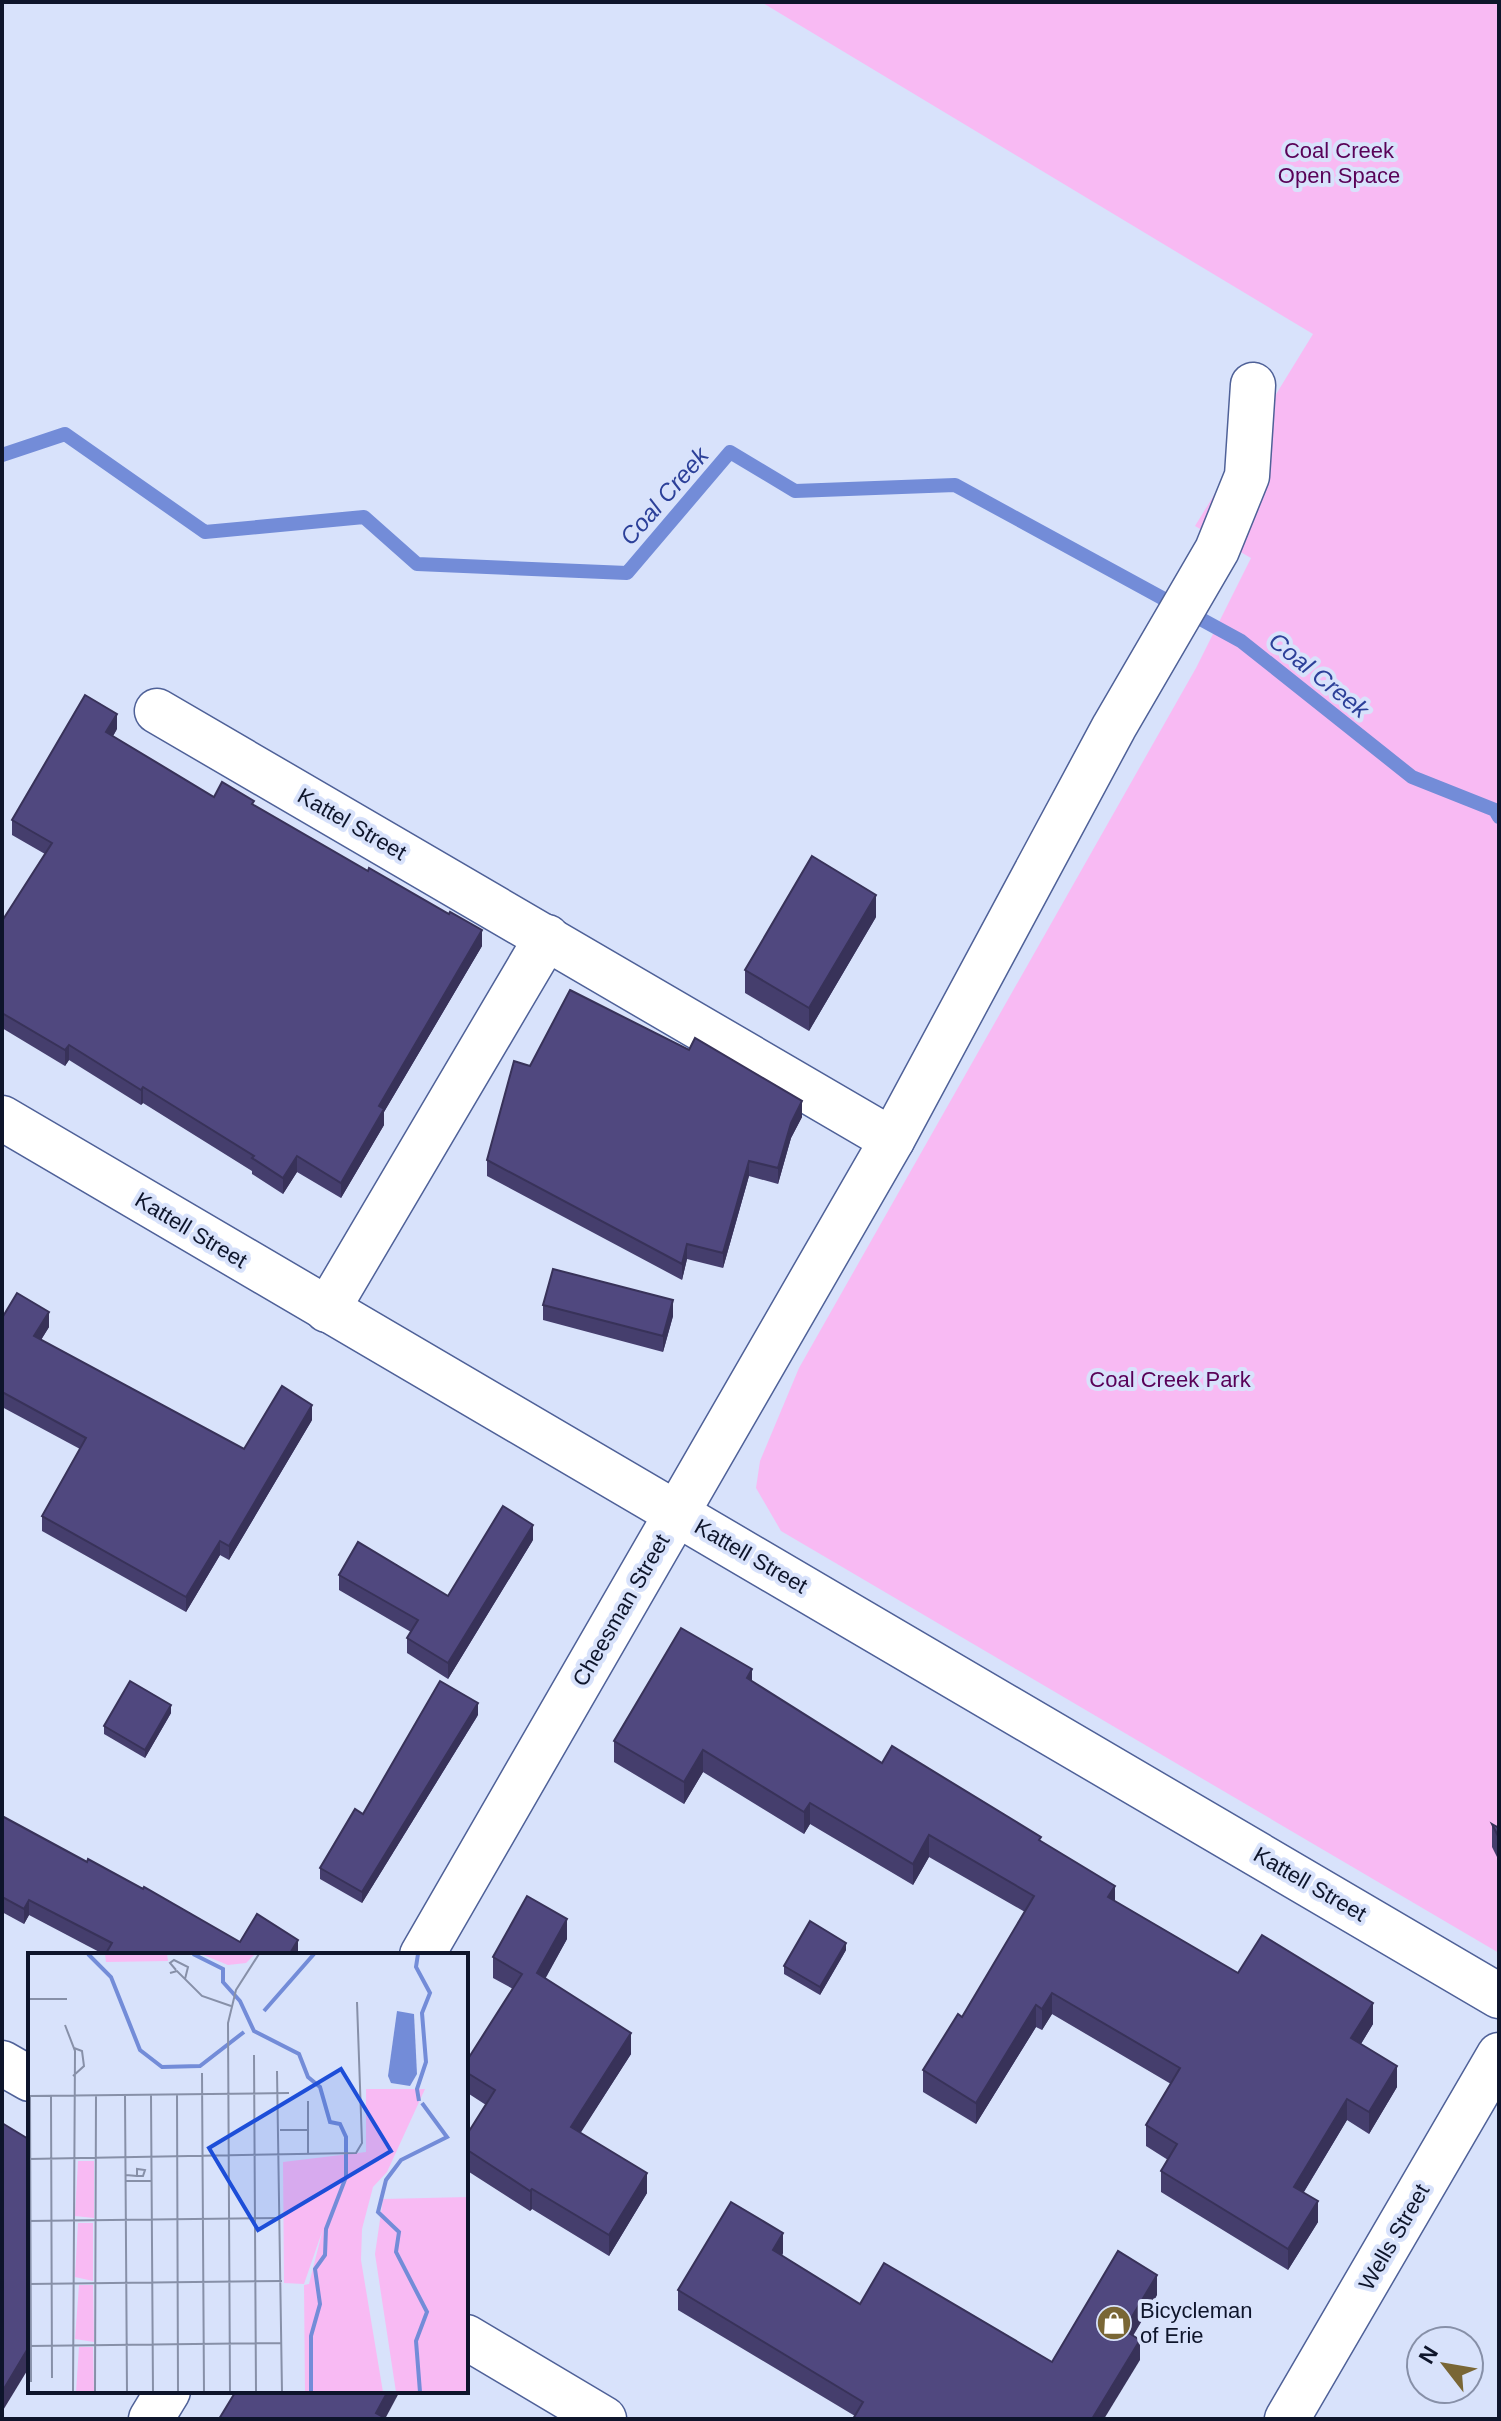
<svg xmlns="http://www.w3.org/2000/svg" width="1501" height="2421" viewBox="0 0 1501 2421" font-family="Helvetica,sans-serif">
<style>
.green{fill:#f8baf3}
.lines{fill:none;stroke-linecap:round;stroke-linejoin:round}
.stream{stroke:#738cd8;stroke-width:14}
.minor-casing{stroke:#4f6198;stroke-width:47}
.tertiary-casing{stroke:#4f6198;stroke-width:47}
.minor{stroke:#fff;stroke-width:44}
.tertiary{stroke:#fff;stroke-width:44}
.wall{fill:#453e6d}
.shaded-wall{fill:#383259}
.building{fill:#50487f;stroke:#383259;stroke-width:2}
.labels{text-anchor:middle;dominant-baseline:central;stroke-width:8;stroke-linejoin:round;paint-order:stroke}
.park-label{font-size:22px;fill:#590258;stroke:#d8e2fb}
.street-label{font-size:22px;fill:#0e152b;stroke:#d8e2fb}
.poi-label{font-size:22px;fill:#0e152b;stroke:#d8e2fb;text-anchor:start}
.water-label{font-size:24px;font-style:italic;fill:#2c4099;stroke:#d8e2fb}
.inset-river{fill:none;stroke:#738cd8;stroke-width:4}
.inset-road{fill:none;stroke:#8790a8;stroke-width:2}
.view{fill:#1d4ed8;fill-opacity:0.15;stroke:#1d4ed8;stroke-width:4}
.inset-edge{fill:none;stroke:#0e152b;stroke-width:4}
</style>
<rect width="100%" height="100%" fill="#d8e2fb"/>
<path class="green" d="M761 2H1499V1953L781 1531 756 1488 760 1461 799 1368 1196 668 1251 558 1195 526 1313 334Z"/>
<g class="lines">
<path class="stream" d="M2 455 65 434 205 532 364 517 417 564 627 573 730 452 795 491 955 485 1241 641 1412 777 1495 810 1499 817"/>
<g class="minor-casing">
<g id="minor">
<path d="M157 711 892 1140"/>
<path d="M2 1118 1499 1996"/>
<path d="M327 1310 547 937"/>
<path d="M422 1955 892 1140 1114 727 1217 550 1247 476 1253 385"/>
<path d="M151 2419 168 2391"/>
<path d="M1287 2419 1499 2055"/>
</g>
</g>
<g class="tertiary-casing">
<g id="tertiary">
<path d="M2 2063 30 2079"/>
<path d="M466 2337 604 2419"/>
</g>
</g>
<use href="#minor" class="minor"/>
<use href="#tertiary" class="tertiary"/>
</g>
<g class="wall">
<path d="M117 729 113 736 214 797 254 805 482 946 384 1112V1125L341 1198 297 1172 283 1194 252 1174V1171L143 1103 141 1105 69 1060 65 1066 2 1028V921L45 854 12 835V820Z"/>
<path d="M876 917 809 1031 745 993V970Z"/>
<path d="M530 1066 802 1117 791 1138 778 1184 749 1176 723 1268 687 1259 682 1280 487 1176V1160Z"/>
<path d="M543 1305 673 1316 663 1352 543 1320Z"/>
<path d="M2 1318 49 1327 41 1340 244 1449 312 1420 229 1560 220 1555 186 1612 42 1531V1516L80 1449 2 1407Z"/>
<path d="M533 1540 448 1679 407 1653V1638L411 1632 339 1590V1575L448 1596Z"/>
<path d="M752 1682 882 1763 1041 1841 1115 1901 1238 1973 1373 2024 1361 2044 1397 2087 1369 2134 1347 2120 1304 2192 1318 2222 1288 2270 1161 2192V2171L1168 2160 1146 2146V2125L1171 2084 1052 2014 1042 2030 1036 2027 976 2124 923 2092V2070L962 2017 1025 1912 929 1857 913 1885 810 1824 804 1834 703 1772 684 1804 614 1762V1741Z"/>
<path d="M171 1713 145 1758 104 1734V1726Z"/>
<path d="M478 1715 362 1903 320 1879V1868L363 1814Z"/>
<path d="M2 1816 87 1862 240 1942 298 1955H105L29 1915 24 1924 2 1912Z"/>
<path d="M1492 1824 1499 1828V1861L1492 1847Z"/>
<path d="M567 1939 545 1978 631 2054 580 2133 647 2193 609 2256 532 2209 530 2211 466 2170V2136L486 2105 466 2092V2062L513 1989 493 1978V1957Z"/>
<path d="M846 1950 820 1995 784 1974V1966Z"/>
<path d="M783 2253 782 2256 860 2304 1052 2362 1157 2295 1133 2336 1140 2360 855 2416 678 2310V2290Z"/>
</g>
<g class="shaded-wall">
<path d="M117 714V729L106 748V732Z"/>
<path d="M876 895V917L809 1031V1008Z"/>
<path d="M482 930V946L384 1112V1125L341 1198V1183L379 1106Z"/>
<path d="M69 1045V1060L65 1066V1050Z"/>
<path d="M143 1087V1103L141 1105V1090Z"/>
<path d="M802 1101V1117L791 1138 778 1184V1168L791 1123Z"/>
<path d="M297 1156V1172L283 1194V1178Z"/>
<path d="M749 1161V1176L723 1268V1253Z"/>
<path d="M687 1244V1259L682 1280V1264Z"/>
<path d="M673 1300V1316L663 1352V1336Z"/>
<path d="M49 1312V1327L34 1351V1336Z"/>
<path d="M312 1405V1420L229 1560V1546Z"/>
<path d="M533 1525V1540L448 1679V1663Z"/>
<path d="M220 1541V1555L186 1612V1597Z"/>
<path d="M752 1669V1691L747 1678Z"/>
<path d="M478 1703V1715L362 1903V1892Z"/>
<path d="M171 1705V1713L145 1758V1750Z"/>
<path d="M703 1750V1772L684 1804V1782Z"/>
<path d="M810 1803V1824L804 1834V1812Z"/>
<path d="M929 1835V1857L913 1885V1864Z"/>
<path d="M1115 1886V1907L1108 1897Z"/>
<path d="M29 1900V1915L24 1924V1909Z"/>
<path d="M567 1919V1939L537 1994V1973Z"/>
<path d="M298 1940V1955H289Z"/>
<path d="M846 1943V1950L820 1995V1987Z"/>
<path d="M1052 1993V2014L1042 2030V2009Z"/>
<path d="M1373 2003V2024L1351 2060V2038Z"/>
<path d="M1036 2005V2027L976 2124V2103Z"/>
<path d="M631 2033V2054L571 2148V2127Z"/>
<path d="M1397 2066V2087L1369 2134V2112Z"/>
<path d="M1347 2099V2120L1294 2208V2187Z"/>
<path d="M647 2173V2193L609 2256V2235Z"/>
<path d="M532 2189V2209L530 2211V2191Z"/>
<path d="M1318 2201V2222L1288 2270V2249Z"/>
<path d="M783 2233V2253L773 2270V2250Z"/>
<path d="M1157 2275V2295L1124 2350V2330Z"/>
<path d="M1140 2340V2360L1104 2419H1092Z"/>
<path d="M30 2345V2366L2 2412V2392Z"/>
<path d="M388 2391H400L385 2419 376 2413Z"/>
</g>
<g class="building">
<path d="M85 695 117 714 106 732 214 797 222 782 254 801 252 804 368 871 369 868 449 914 450 912 482 930 379 1106 384 1109 341 1183 297 1156 283 1178 252 1158 254 1156 143 1087 141 1090 69 1045 65 1050 2 1013V921L52 843 12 820Z"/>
<path d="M812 856 876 895 809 1008 745 970Z"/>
<path d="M570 990 689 1050 695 1038 802 1101 791 1123 778 1168 749 1161 723 1253 687 1244 682 1264 487 1160 514 1061 530 1066Z"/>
<path d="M553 1269 673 1300 663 1336 543 1305Z"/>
<path d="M17 1293 49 1312 34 1336 244 1449 282 1386 312 1405 229 1546 220 1541 186 1597 42 1516 86 1438 2 1392V1318Z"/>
<path d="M503 1506 533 1525 448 1663 407 1638 418 1620 339 1575 358 1542 448 1596Z"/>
<path d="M681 1628 752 1669 747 1678 882 1763 892 1746 1041 1837 1039 1840 1115 1886 1108 1897 1238 1973 1262 1935 1373 2003 1351 2038 1397 2066 1369 2112 1347 2099 1294 2187 1318 2201 1288 2249 1161 2171 1177 2144 1146 2125 1180 2068 1052 1993 1042 2009 1036 2005 976 2103 923 2070 958 2014 962 2017 1034 1896 929 1835 913 1864 810 1803 804 1812 703 1750 684 1782 614 1741Z"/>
<path d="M130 1681 171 1705 145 1750 104 1726Z"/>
<path d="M440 1681 478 1703 362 1892 320 1868 355 1809 363 1814Z"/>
<path d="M2 1816 87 1862 88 1859 143 1889 144 1887 240 1942 257 1914 298 1940 289 1955H105L112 1943 29 1900 24 1909 2 1897Z"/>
<path d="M1492 1824 1499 1828V1838Z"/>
<path d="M527 1896 567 1919 537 1973 631 2033 571 2127 647 2173 609 2235 532 2189 530 2191 466 2149V2136L495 2090 466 2072V2062L522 1974 493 1957Z"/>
<path d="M810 1921 846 1943 820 1987 784 1966Z"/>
<path d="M2 2123 30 2140V2345L2 2392Z"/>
<path d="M731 2202 783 2233 773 2250 860 2304 884 2263 1052 2362 1118 2251 1157 2275 1124 2330 1140 2340 1092 2419H853L863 2402 678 2290Z"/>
<path d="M236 2391H388L376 2413 387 2419H219Z"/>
</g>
<defs>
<g id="shop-disc" transform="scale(1.8)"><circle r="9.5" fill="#796635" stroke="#d8e2fb"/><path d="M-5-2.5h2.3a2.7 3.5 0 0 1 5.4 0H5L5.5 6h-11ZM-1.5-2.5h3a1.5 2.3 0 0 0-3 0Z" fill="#fff"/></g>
</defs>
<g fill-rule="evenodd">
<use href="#shop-disc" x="1114" y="2323"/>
</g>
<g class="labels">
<g class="park-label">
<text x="1339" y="150">Coal Creek<tspan x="1339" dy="25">Open Space</tspan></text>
<text x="1170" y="1379">Coal Creek Park</text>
</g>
<g class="street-label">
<text transform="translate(352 824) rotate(30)">Kattel Street</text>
<text transform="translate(191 1230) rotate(31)">Kattell Street</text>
<text transform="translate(751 1556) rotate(30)">Kattell Street</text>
<text transform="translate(621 1610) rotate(-60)">Cheesman Street</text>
<text transform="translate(1310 1884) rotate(30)">Kattell Street</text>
<text transform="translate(1394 2237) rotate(-60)">Wells Street</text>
</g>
<g class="poi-label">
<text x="1140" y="2310">Bicycleman<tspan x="1140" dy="25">of Erie</tspan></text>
</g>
<g class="water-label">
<text transform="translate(664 496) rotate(-49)">Coal Creek</text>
<text transform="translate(1319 675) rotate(39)">Coal Creek</text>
</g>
</g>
<g transform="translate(28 1953)">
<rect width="440" height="440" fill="#d8e2fb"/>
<path d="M77 1H139L140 8 78 9ZM173 1H227L218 10 200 12ZM338 136H397L359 219 345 234 334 276 333 307 355 439H277L276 332 281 331 295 276 276 331 256 330 255 209 338 199ZM50 208H66V265L47 263ZM440 244V439H368L347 301 355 246ZM50 270H65V328L47 324ZM51 332H65L66 389 47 386ZM51 394H65L66 439H48Z" fill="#f8baf3"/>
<path d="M369 58 386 61 389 121 382 133 363 130 360 123Z" fill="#738cd8"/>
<path class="inset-river" d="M60 1 83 24 112 97 134 114 172 113 216 79M165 1 195 16V29L212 48 226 78 271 101 280 124 292 134 302 169 312 171 318 184V224L298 276 297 302 287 316 292 351 283 383V439M390 1 388 14 402 40 394 60 398 109 389 136 391 148M236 58 286 1M392 439 388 388 399 359 368 299 371 279 350 259 358 227 373 207 419 184 394 150"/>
<path class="inset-road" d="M148 17 142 10 146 7 160 14 157 26M142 20 149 18 174 43 203 53M0 46H39M37 72 47 98 45 439M226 102 228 439M249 118 254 439M174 120 176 439M45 123 56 113 54 98 46 95M97 142 99 439M123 142 125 439M149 142 150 439M1 143 261 140M2 143 3 429M23 143 24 425M280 148V202M252 177H280M0 206 328 200 334 190 329 49M98 222 109 223H115L117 217 109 216V223M98 228H123M0 268 253 265M1 331 254 328M1 393 254 390M67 439 68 143M202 439 200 70 208 37 231 1"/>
<path class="view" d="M313 116 363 198 230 277 181 195Z"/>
<rect width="440" height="440" class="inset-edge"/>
</g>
<rect width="1501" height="2421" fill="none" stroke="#0e152b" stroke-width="8"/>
<g transform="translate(1445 2365) rotate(301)"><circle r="38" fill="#d8e2fb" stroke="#8790a8" stroke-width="2"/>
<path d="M0-6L14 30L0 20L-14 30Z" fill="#796635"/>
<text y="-12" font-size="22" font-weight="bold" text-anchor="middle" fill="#0e152b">N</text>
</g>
</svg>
